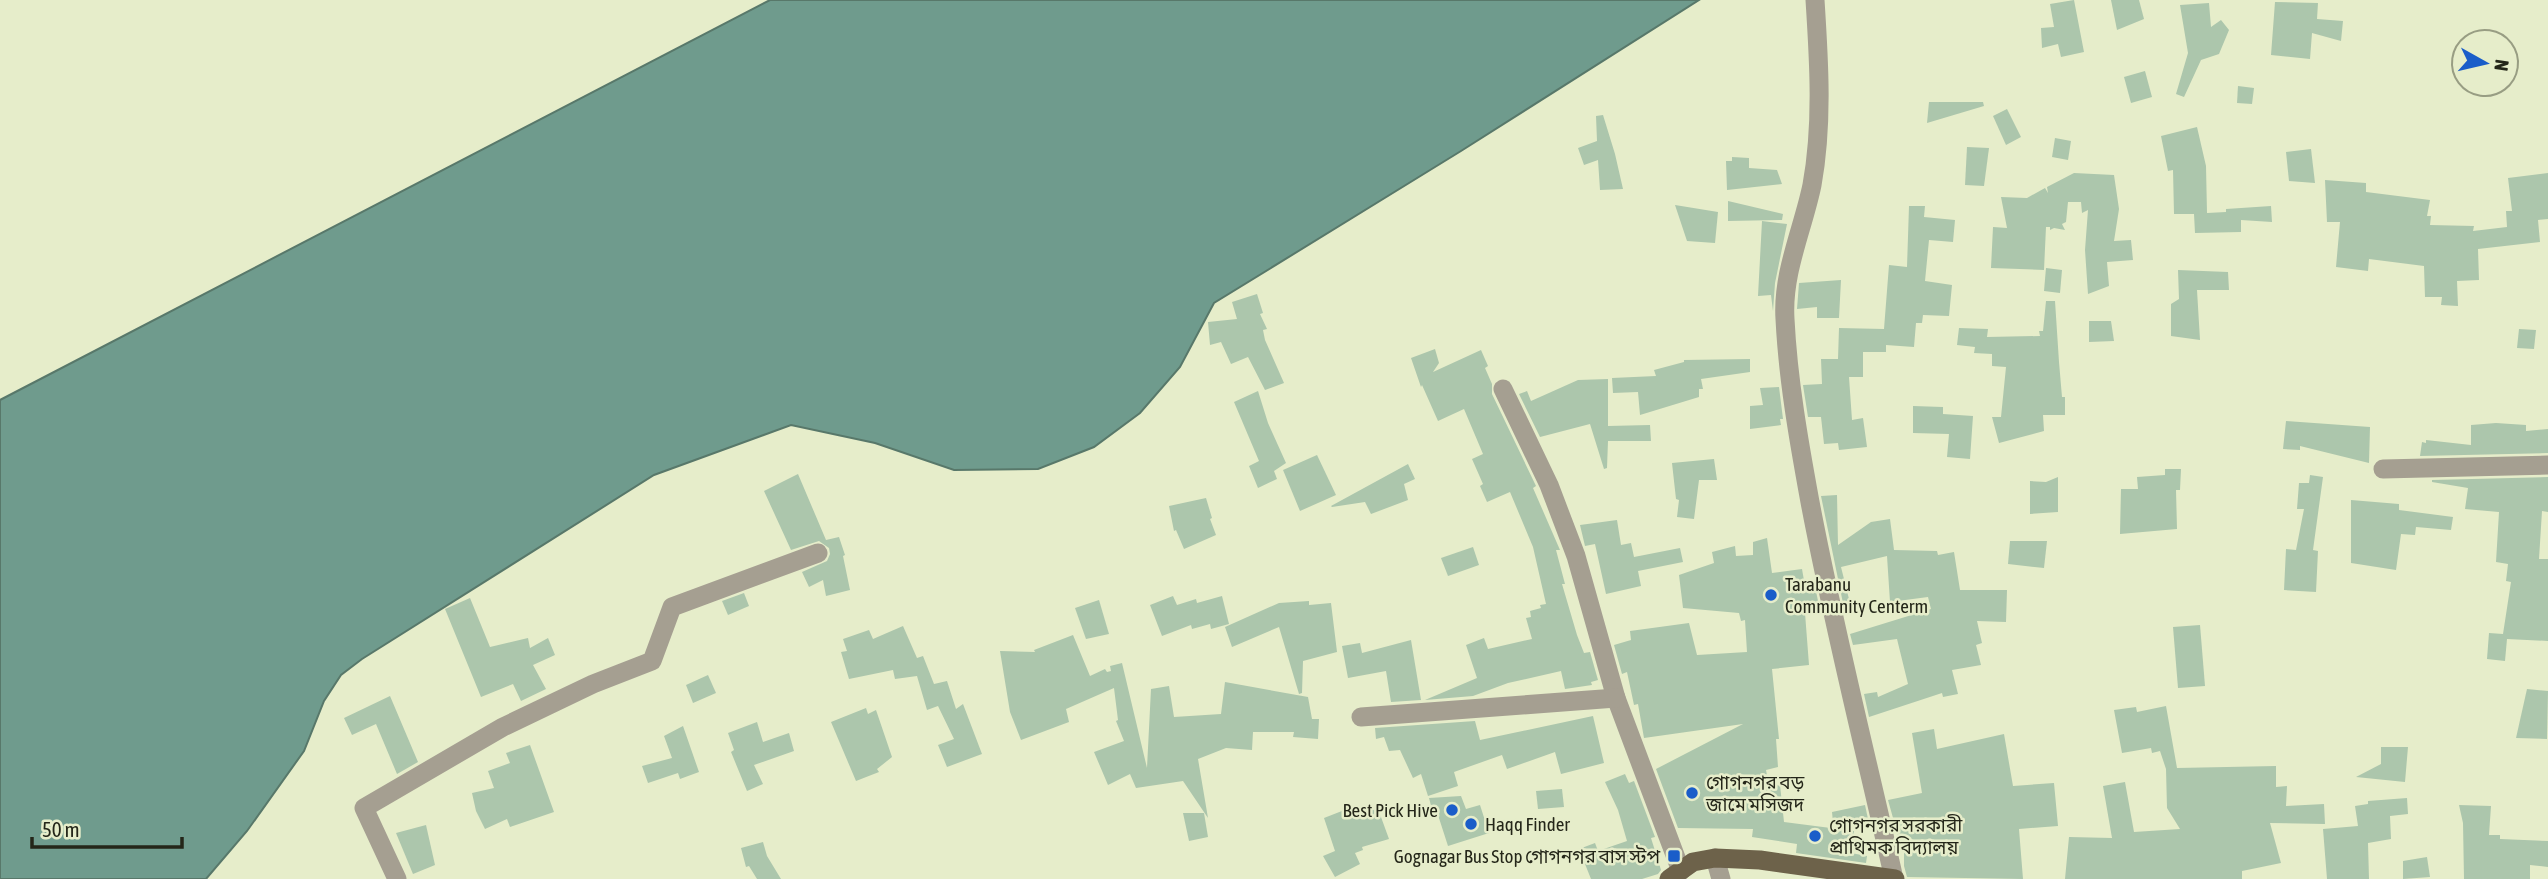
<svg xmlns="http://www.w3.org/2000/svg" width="2548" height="879" viewBox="0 0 2548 879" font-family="'Asap Condensed','Noto Sans Bengali',sans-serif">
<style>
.water{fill:#6f9b8d;stroke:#58786a;stroke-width:2}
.building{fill:#acc6ac}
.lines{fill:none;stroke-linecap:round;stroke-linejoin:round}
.minor{stroke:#a59f91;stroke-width:19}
.primary{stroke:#6d624a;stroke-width:19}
.poi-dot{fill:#1a5dc9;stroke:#e6edca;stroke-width:2.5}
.labels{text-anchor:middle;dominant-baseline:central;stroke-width:5;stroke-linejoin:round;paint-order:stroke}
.poi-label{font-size:19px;fill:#242619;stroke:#e6edca;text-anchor:start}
</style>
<rect width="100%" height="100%" fill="#e6edca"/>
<path class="water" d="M770 0H1699L1461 151 1214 303 1180 367 1140 413 1094 447 1038 469 954 470 875 443 791 425 654 475 362 659 341 675 324 701 304 751 247 831 206 879H0V400Z"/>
<g class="building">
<path d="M2074 0 2084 52 2061 57 2058 44 2042 48 2041 28 2054 27 2050 4Z"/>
<path d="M2111 0H2139L2144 19 2117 30Z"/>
<path d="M2275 2 2318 3 2317 19 2343 21 2341 41 2312 33 2310 59 2271 55Z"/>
<path d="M2209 3 2211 27 2221 20 2229 30 2219 54 2201 60 2184 97 2176 94 2188 53 2180 5Z"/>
<path d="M2145 71 2152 97 2131 103 2124 77Z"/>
<path d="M2238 86 2254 88 2252 104 2237 103Z"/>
<path d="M1929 102H1983L1984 106 1927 123Z"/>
<path d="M2007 109 2021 137 2006 145 1993 116Z"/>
<path d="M1603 115 1615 154 1623 189 1600 190 1598 160 1584 165 1578 148 1597 141 1596 116Z"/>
<path d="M2197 127 2206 166 2207 213 2226 212V209L2271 206 2272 222 2241 220V232L2195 233 2194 214H2174L2173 170 2168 171 2161 136Z"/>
<path d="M2055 138 2071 141 2068 160 2052 157Z"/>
<path d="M1967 147 1989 148 1984 186 1965 185Z"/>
<path d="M2311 149 2315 183 2289 181 2286 152Z"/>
<path d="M1732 157 1749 158V168L1777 170 1782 184 1727 190 1726 161H1732Z"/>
<path d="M2074 173 2114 175 2119 209 2114 241 2131 240 2133 260 2107 262 2109 286 2088 294 2085 250 2088 210 2082 213 2081 202H2068L2066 222 2062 224 2065 230 2054 228 2050 230V227H2046L2044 270 1991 268 1993 227 2007 228 2001 197 2027 198 2045 188 2048 193 2047 187Z"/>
<path d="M2548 173V219L2538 220 2540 242 2478 249 2479 280 2457 281 2458 306 2441 305 2442 297H2425L2424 266 2369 259 2368 271 2336 267 2340 222H2327L2325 180 2366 183V192L2430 200 2427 216H2431L2430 225 2474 226 2473 231 2507 227 2506 211H2512L2508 178Z"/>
<path d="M1728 201 1783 214 1782 220 1728 221Z"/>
<path d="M1675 205 1718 212 1715 243 1687 241Z"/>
<path d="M1909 206H1925L1924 217 1955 220 1953 242 1929 240 1925 281 1952 285 1949 316 1923 315 1922 323H1916L1914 347 1886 345V352H1863V377H1849L1852 420 1863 418 1867 447 1839 450 1838 443 1824 444 1821 417H1808L1803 385 1822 384 1821 359H1838L1839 328 1884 329 1889 265 1907 267Z"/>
<path d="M1762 221 1787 224 1775 283 1773 311 1771 295 1758 296Z"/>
<path d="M2046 268 2062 270 2060 293 2044 291Z"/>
<path d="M2178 270 2228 272 2229 290H2197L2200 340 2171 336V304L2179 299Z"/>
<path d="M1841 280 1839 318H1817V307L1797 309 1799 283Z"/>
<path d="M1257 294 1263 313 1260 314 1267 329 1263 330 1265 340 1284 383 1265 390 1248 357 1231 364 1221 342 1210 345 1208 322 1237 319 1232 302Z"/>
<path d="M2046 301H2055L2059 362 2062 397H2065V415H2043L2044 431 1999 443 1992 417H2001L2006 367 1992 366V354L1974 353 1975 347 1957 345 1959 328 1988 329 1987 337 2040 336 2039 331H2043Z"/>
<path d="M2089 321H2111L2114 341 2089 342Z"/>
<path d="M2519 329 2536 330 2534 349 2517 348Z"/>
<path d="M1435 349 1439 363 1433 372 1481 350 1488 366 1485 368 1492 384V394L1536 486 1533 488 1560 550H1556L1565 584H1562L1577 635 1584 653 1590 652 1598 680 1591 682 1592 685 1565 689 1561 671 1508 683 1473 696 1425 700 1477 678 1466 645 1484 638 1488 649 1532 639 1526 618 1531 617 1530 611 1541 608 1540 605 1546 604 1533 547 1510 492 1487 502 1480 486 1483 484 1472 459 1483 454 1464 409 1438 421 1422 385 1421 387 1411 358Z"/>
<path d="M1750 359V372L1701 379 1703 389H1699V397L1640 415 1638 392 1613 393 1612 378 1656 376 1654 370 1684 362V360Z"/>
<path d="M1608 379V426L1650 425 1651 441H1608L1607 468 1604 469 1590 424 1540 437 1519 394 1527 391 1531 401 1578 380Z"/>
<path d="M1779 387 1783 419H1780L1781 425 1750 429V406L1763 405 1760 388Z"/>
<path d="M1258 391 1268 423 1286 463 1274 471 1277 479 1258 488 1249 466 1259 461 1234 402Z"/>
<path d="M1913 406 1943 407V414L1973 416 1970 459 1947 457 1949 434 1913 433Z"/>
<path d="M2286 421 2370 427 2369 463 2300 446V450L2283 449Z"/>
<path d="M2496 423 2526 425V431L2548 429V453L2420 456 2422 442 2426 443V440L2471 445V425Z"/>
<path d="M1317 455 1336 495 1300 511 1283 470Z"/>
<path d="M1714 459 1717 480H1699L1694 519 1677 517 1679 500 1676 499 1672 463Z"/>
<path d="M1408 464 1415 479 1404 484 1408 500 1371 514 1365 502 1332 507 1331 506Z"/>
<path d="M2165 469H2181L2180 490H2176L2177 529 2120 534 2121 489H2138L2137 477 2165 475Z"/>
<path d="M798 474 826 540 839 537 845 555 843 556 850 590 826 596 823 580 809 587 802 572 827 561 830 554 829 548 819 541 791 550 764 491Z"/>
<path d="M2310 475 2323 477 2313 550 2318 551 2316 592 2284 590 2286 549 2296 550 2304 509H2297L2299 483H2309Z"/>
<path d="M2058 477V512L2030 514V481L2046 482Z"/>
<path d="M2548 477V512L2542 511 2539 559H2548V641L2507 639 2505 661 2487 659 2489 633 2503 634 2511 582 2506 581 2508 564 2496 562 2499 512 2465 509 2468 488 2432 482V480Z"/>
<path d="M1837 495 1838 545 1871 522 1890 519 1894 550 1937 551 1938 555 1954 552 1960 590H2007L2006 622 1977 621 1982 643 1976 645 1981 665 1952 670 1958 694 1943 697 1942 693 1869 717 1864 694 1877 692 1878 697 1908 684 1897 639 1853 645 1850 634 1931 609 1928 597 1890 602 1887 556 1841 567 1851 607 1844 608 1821 496Z"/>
<path d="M1206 498 1212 518 1210 519 1216 535 1184 549 1176 530 1174 531 1169 506Z"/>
<path d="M2351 500 2399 504V510L2453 517 2451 530 2416 527 2415 535 2401 534 2396 570 2351 563Z"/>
<path d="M1617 520 1621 545 1631 543 1634 557 1680 548 1683 562 1638 571 1641 586 1606 594 1595 544 1585 546 1580 525Z"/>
<path d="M1767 538 1772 573 1802 569 1806 592 1816 591 1820 611 1805 613 1809 665 1772 669 1779 739H1776L1778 767 1766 770 1769 786 1780 785 1784 822 1854 831 1851 853 1867 856 1866 863 1796 853 1797 844 1752 837 1753 829 1678 828 1656 769 1743 724 1644 738 1638 704 1634 705 1627 672 1622 674 1614 645 1631 640 1630 631 1689 623 1697 655 1747 652 1745 620 1741 621 1739 613 1683 608 1679 575 1714 563 1712 552 1735 546 1736 556 1753 555V542Z"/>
<path d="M2010 541H2047L2044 568 2008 564Z"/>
<path d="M1473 547 1479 565 1448 576 1441 558Z"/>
<path d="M744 593 749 606 728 615 722 601Z"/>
<path d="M1173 596 1177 605 1196 599 1197 603 1222 596 1229 624 1211 629 1210 624 1192 629 1191 625 1162 636 1150 605Z"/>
<path d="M470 598 490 647 528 638 530 648 548 638 555 655 533 665 546 689 521 701 513 684 481 697 445 609Z"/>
<path d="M1099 600 1109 634 1086 639 1075 608Z"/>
<path d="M1309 601V605L1331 603 1337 652 1303 661 1302 693 1299 694 1279 627 1232 647 1225 627 1279 603Z"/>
<path d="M2200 625 2205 686 2178 688 2173 627Z"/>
<path d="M903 626 917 658 923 656 934 684 947 681 956 709 963 704 982 754 947 767 938 745 954 739 938 706 927 710 917 676 895 679 893 670 849 679 841 652 847 651 843 639 869 630 873 639Z"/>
<path d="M1073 635 1090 676 1105 669 1107 672 1111 671 1110 666 1122 663 1147 768 1151 689 1169 686 1174 717 1221 714 1225 682 1308 697 1312 719H1319L1318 739 1293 737 1294 732H1253L1252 750 1226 748 1198 759 1208 818 1183 781 1136 788 1130 774 1108 785 1094 752 1124 741 1116 721 1118 720 1114 688 1066 709 1069 722 1021 740 1010 712 1000 651 1035 652 1034 650Z"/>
<path d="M1411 640 1421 700 1391 702 1386 671 1348 678 1342 646 1360 643 1362 653Z"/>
<path d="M708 675 716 693 693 703 686 685Z"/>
<path d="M2527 689 2548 691 2547 739 2516 738Z"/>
<path d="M390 696 418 762 397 774 376 724 352 735 344 718Z"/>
<path d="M2166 706 2177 768 2276 766V787L2287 786 2286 806 2324 804 2325 824 2270 823 2281 863 2242 871V879H2065L2069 837 2112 838 2103 786 2125 782 2134 832 2180 829 2167 808 2166 769 2160 751 2152 753 2151 748 2122 753 2114 710 2136 707 2137 712Z"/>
<path d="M866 708 868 714 876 710 892 757 877 769 879 772 856 781 831 722Z"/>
<path d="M1593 716 1604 763 1561 774 1555 752 1507 769 1502 755 1454 772 1458 786 1428 796 1421 774 1413 778 1400 750 1389 751 1384 737 1376 739 1375 728 1475 721 1480 740Z"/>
<path d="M757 722 763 742 789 733 794 751 754 765 763 784 747 791 731 752 734 750 728 733Z"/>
<path d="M683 726 699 772 680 779 678 773 648 783 642 766 672 758 664 736Z"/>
<path d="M1934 729 1937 749 2004 734 2013 786 2054 783 2058 826 2019 829 2023 879 1907 877 1904 866V843H1900L1888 800 1922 793 1912 733Z"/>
<path d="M530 745 554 812 510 827 507 819 485 829 476 811 472 793 494 788 488 771 510 763 506 753Z"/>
<path d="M2381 747H2408L2405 782 2356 777 2381 764Z"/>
<path d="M1625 774 1629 783 1634 781 1655 837 1651 838 1661 870 1658 874 1642 879H1591L1579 849 1595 843 1598 851 1627 841 1618 810 1605 782Z"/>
<path d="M1562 789 1564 807 1538 809 1536 791Z"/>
<path d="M1461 796 1466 809 1480 805 1489 833 1448 846 1438 815 1434 817 1429 798Z"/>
<path d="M2407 798 2408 814 2390 816 2391 839 2368 843 2369 879H2327L2323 829 2358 826 2355 806 2368 804V801Z"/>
<path d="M1865 805 1868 819 1833 822 1832 812Z"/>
<path d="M2459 805 2491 806 2489 835H2500V839L2548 841V867L2530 865V879H2464L2463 823Z"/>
<path d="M1377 806 1389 839 1362 847 1363 850 1355 853 1360 864 1335 877 1323 856 1335 851 1324 818 1347 809 1350 817Z"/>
<path d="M1183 813H1204L1208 837 1189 841Z"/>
<path d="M426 825 435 865 413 874 396 833Z"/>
<path d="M763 842 767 856 781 879H757L749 866 746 867 741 848Z"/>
<path d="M2427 857 2430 877 2403 879V861Z"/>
</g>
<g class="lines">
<g class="minor">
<path d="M1815 0C1819 61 1823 125 1812 185 1803 229 1782 273 1785 319 1788 380 1799 442 1810 502 1834 629 1866 754 1894 879"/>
<path d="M1503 389 1549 485 1576 556 1616 698 1681 871"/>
<path d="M2383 469 2548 465"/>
<path d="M1361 717 1616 698"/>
<path d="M1715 858 1721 879"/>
<path d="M397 879 364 808 503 727 593 684 652 661 672 607 818 553"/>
</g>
<path class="primary" d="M1669 879 1693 862 1715 858 1760 860 1895 879"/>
</g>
<g class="poi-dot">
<circle cx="1771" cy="595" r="7"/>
<circle cx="1692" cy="793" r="7"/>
<circle cx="1452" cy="810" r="7"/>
<circle cx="1471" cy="824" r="7"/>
<circle cx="1815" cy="836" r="7"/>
<rect x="1667" y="849" width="14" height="14" rx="3.5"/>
</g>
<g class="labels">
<g class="poi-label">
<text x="1785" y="584">Tarabanu<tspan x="1785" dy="22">Community Centerm</tspan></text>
<text x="1706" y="782">গোগনগর বড়<tspan x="1706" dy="22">জামে মসিজদ</tspan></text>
<text x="1438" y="810" text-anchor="end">Best Pick Hive</text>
<text x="1485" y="824">Haqq Finder</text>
<text x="1829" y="825">গোগনগর সরকারী<tspan x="1829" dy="22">প্রাথিমক বিদ্যালয়</tspan></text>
<text x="1660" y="856" text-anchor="end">Gognagar Bus Stop গোগনগর বাস স্টপ</text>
</g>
</g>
<g transform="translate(2485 63) rotate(98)"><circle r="33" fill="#e6edca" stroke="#989d83" stroke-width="2"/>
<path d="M0-5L12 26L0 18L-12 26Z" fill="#1a5dc9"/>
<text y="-10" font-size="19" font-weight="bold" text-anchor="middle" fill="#242619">N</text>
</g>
<path d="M32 837v10h150v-10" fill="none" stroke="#242619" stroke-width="3.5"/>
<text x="42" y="837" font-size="21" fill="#242619" stroke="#e6edca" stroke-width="5" paint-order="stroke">50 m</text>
</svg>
